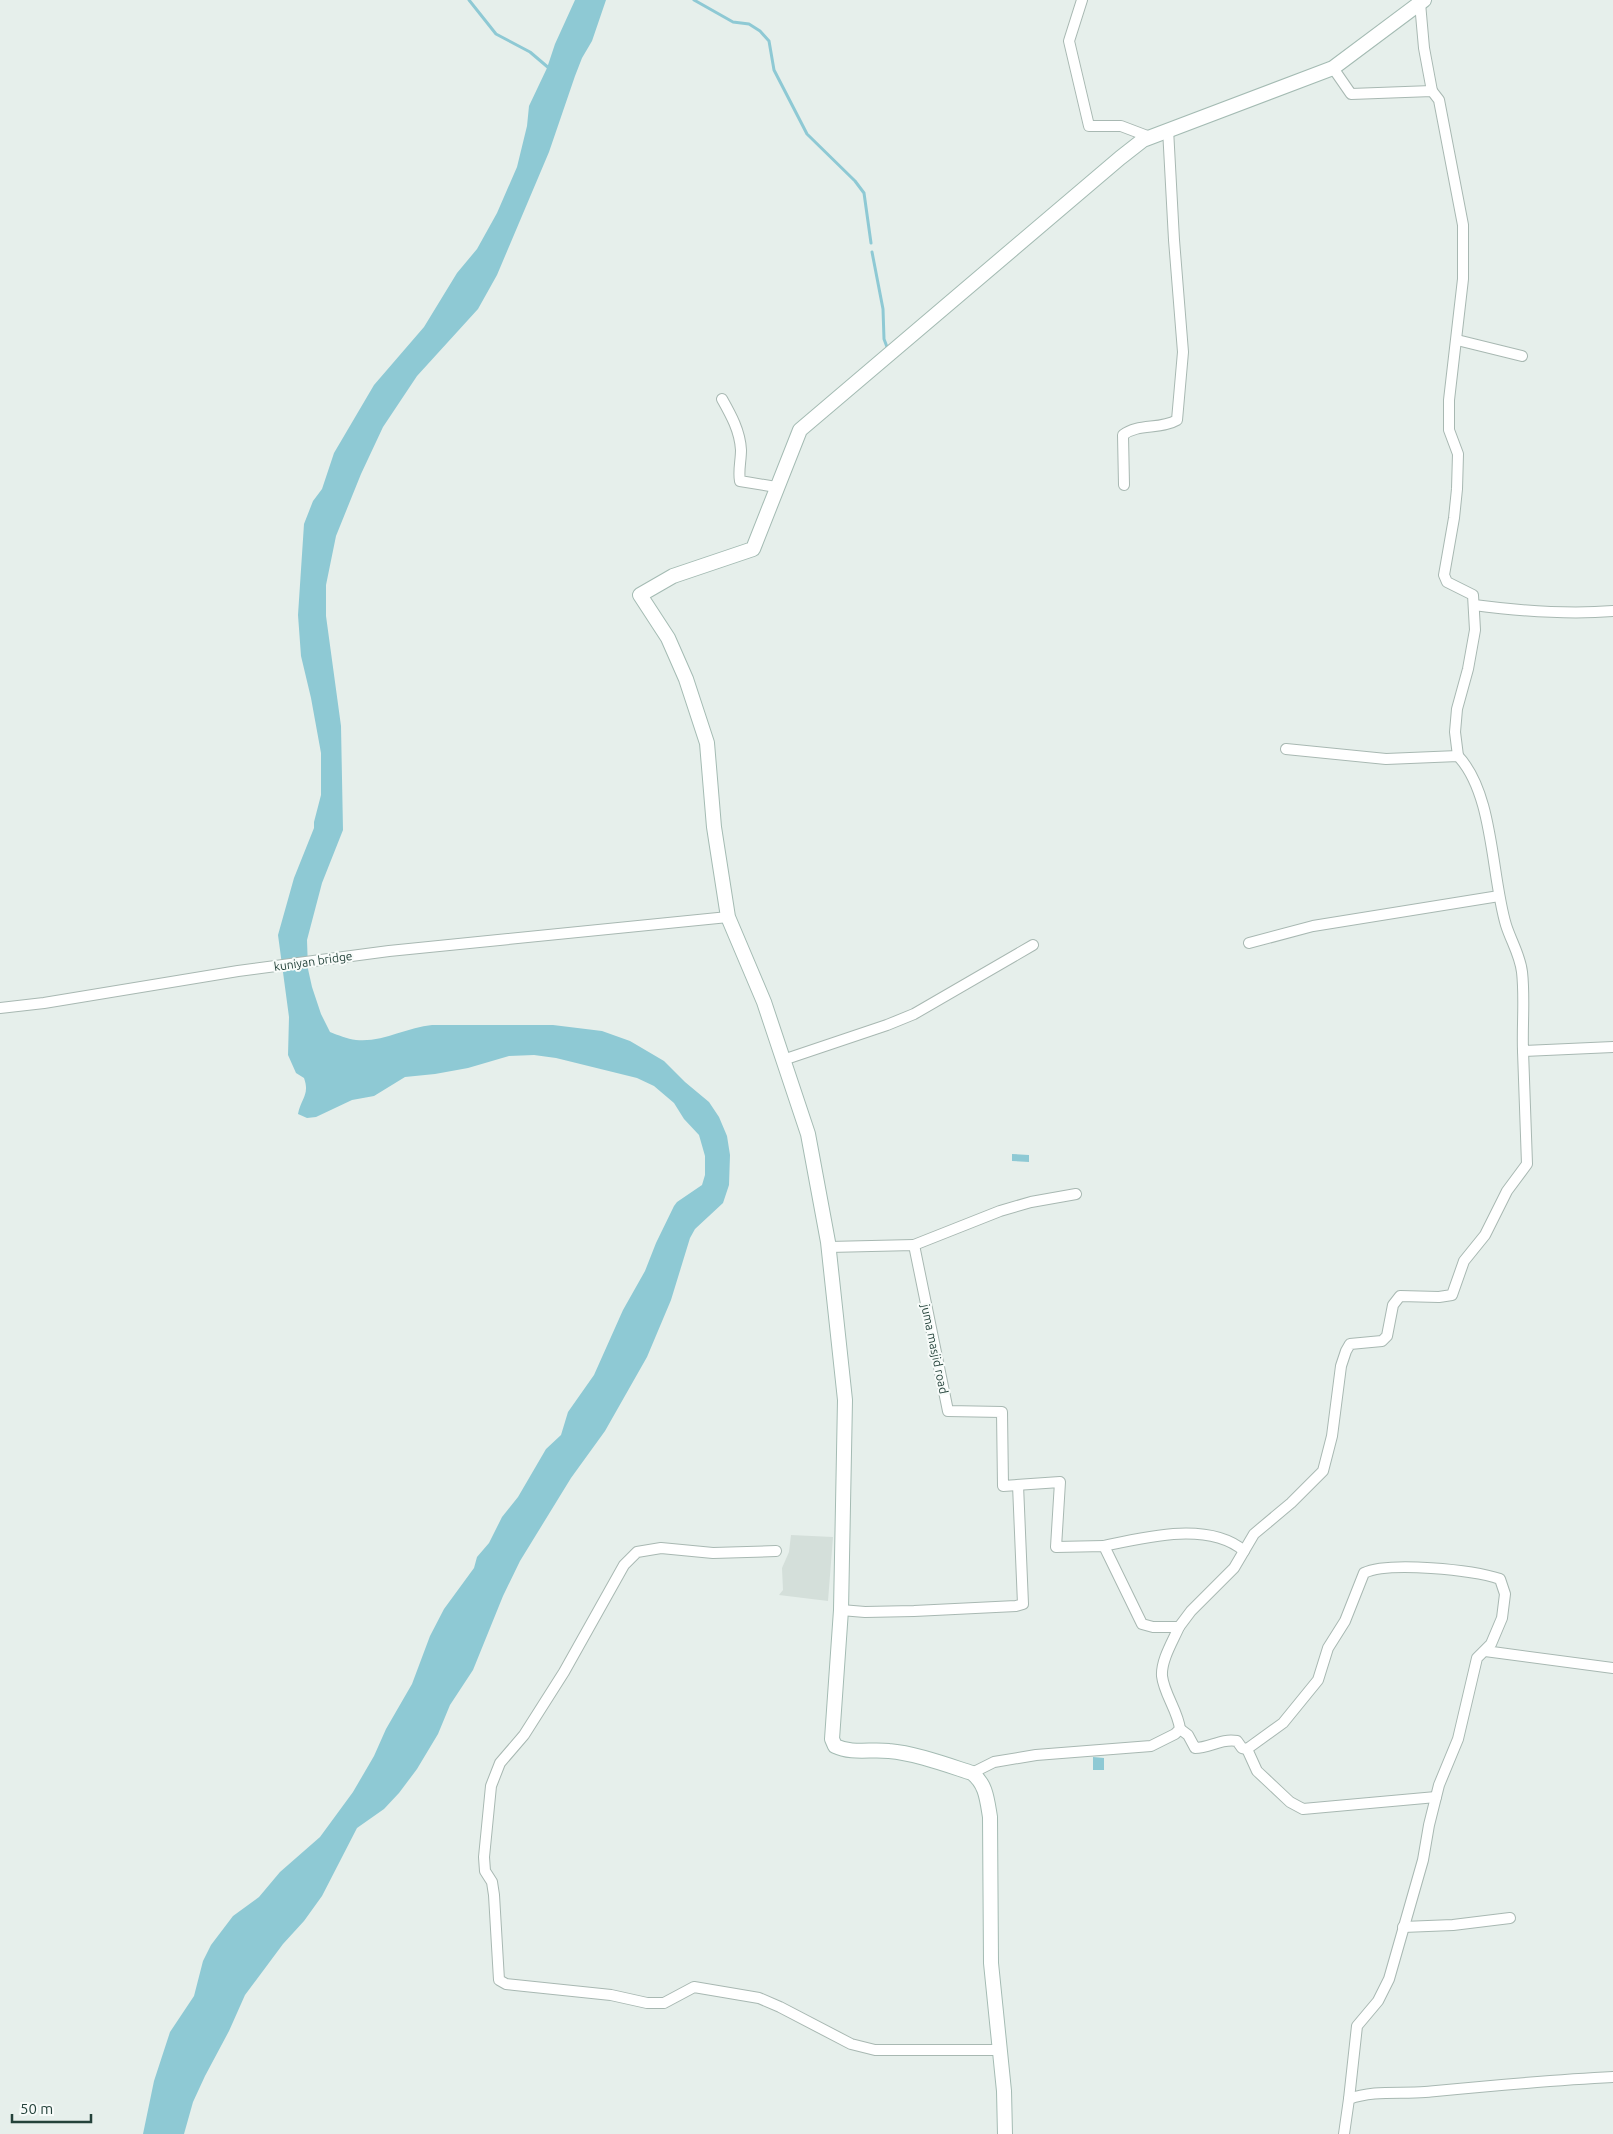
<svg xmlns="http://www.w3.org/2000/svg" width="1613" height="2134" viewBox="0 0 1613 2134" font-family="Ubuntu,sans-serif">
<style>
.built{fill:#d4dfda}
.water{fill:#8ec9d4}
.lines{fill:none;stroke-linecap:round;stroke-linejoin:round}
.stream{stroke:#8ec9d4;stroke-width:3}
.minor-casing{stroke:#a8b8b2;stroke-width:12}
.secondary-casing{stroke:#a4bbb3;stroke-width:16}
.minor{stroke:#fff;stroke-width:10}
.secondary{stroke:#fff;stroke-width:14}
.labels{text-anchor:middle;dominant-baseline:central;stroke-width:4;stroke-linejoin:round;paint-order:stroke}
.street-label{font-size:12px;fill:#24423a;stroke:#f7fbf9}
</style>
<rect width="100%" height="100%" fill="#e6efeb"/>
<path class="built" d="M791 1535 833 1537 828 1601 779 1595 783 1590 782 1568 789 1552Z"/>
<g class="water">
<path d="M575 0H606L592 41 582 58 575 76 549 152 497 275 478 309 417 376 383 427 361 474 336 536 326 585V616L341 726 343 830 322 883 307 940 308 969 312 987 321 1014 330 1032C338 1035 347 1039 356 1040 382 1043 407 1027 432 1025H553L602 1031 630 1041 664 1061 685 1082 709 1102 719 1117 727 1136 730 1155 729 1185 723 1203 695 1229 690 1238 671 1300 647 1357 605 1431 571 1478 520 1561 503 1596 473 1670 450 1705 438 1734 417 1769 399 1793 384 1809 357 1828 322 1896 304 1921 283 1944 245 1995 229 2031 205 2076 193 2102 184 2134H143L154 2081 170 2032 194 1996 203 1961 211 1945 233 1916 259 1897 280 1872 320 1837 353 1792 374 1756 386 1729 412 1684 430 1636 444 1609 474 1568 477 1557 489 1543 502 1517 518 1497 546 1449 561 1435 568 1412 594 1375 623 1310 645 1271 656 1243 674 1206 677 1202 702 1185 705 1175V1156L699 1135 684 1119 674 1103 654 1086 637 1078 556 1058 534 1055 509 1056 468 1068 435 1074 405 1077 374 1096 352 1100 316 1117 307 1118 298 1114C301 1098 310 1095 304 1078L296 1073 288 1055 289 1017 278 935 294 878 314 828V822L321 795V753L311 698 301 656 298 615 304 524 313 501 322 489 334 453 374 385 424 327 457 273 477 249 497 213 517 167 527 126 529 106 547 68 555 44Z"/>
<path d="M1012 1154 1029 1155V1162L1012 1161Z"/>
<path d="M1093 1757 1104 1758V1770H1093Z"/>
</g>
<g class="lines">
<g class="stream">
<path d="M469 0 496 34 530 52 550 69"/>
<path d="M694 0 733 22 749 24 760 31 769 41 774 70 807 134 855 181 864 193 871 243"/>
<path d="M872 252 883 309 884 339 887 347"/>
</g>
<g class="minor-casing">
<g id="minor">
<path d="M1082 0 1069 41 1089 126H1121L1150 137"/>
<path d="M1420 3 1424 48 1432 91"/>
<path d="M1333 68 1351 94 1432 91 1439 100 1463 225V279L1449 400V430L1458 454 1457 489 1454 518 1444 575 1447 582 1473 595 1475 630 1468 669 1457 709 1455 732 1458 756"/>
<path d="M1457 340 1522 356"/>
<path d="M722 399C731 415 740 431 741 450 741 461 738 471 740 481L776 487"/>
<path d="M1124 485 1123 435C1138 423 1160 430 1177 420L1183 352 1174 240 1168 129"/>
<path d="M1474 605C1520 611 1566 615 1613 611"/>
<path d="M1286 749 1386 759 1458 756C1494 794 1491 875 1506 925 1511 941 1520 955 1522 972 1525 998 1522 1025 1523 1051L1613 1047"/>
<path d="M1249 943 1313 926 1499 896"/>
<path d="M0 1008 44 1003 238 971 389 951 728 917"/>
<path d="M783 1060 887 1025 914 1014 1033 945"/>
<path d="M914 1245 1000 1211 1031 1202 1076 1194"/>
<path d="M829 1247 914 1245 948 1411 1002 1412 1003 1486 1060 1482 1056 1547 1104 1546 1142 1624 1153 1627H1179C1173 1641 1161 1660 1162 1676 1164 1694 1178 1711 1180 1729L1175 1734 1151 1746 1036 1755 994 1762 972 1773"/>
<path d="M1104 1546C1145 1537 1209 1521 1244 1551"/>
<path d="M776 1551 713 1553 661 1548 637 1552 624 1565 564 1672 524 1735 500 1763 491 1786 484 1857 485 1871 492 1882 494 1895 499 1980 506 1984 515 1985 611 1995 647 2003H664L694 1987 759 1998 780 2007 851 2044 875 2050H1000"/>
<path d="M841 1610 865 1612 914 1611 1016 1606 1023 1604 1018 1485"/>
<path d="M1179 1627 1191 1611 1234 1568 1254 1534 1291 1503 1323 1471 1332 1436 1341 1366 1346 1351 1350 1344 1382 1341 1387 1336 1393 1305 1400 1296 1439 1297 1452 1295 1464 1261 1485 1235 1507 1191 1527 1164 1523 1051"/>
<path d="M1485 1651 1613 1668"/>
<path d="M1180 1729 1188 1735 1195 1748C1210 1748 1221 1738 1237 1741L1242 1748 1247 1749 1283 1723 1318 1680 1328 1648 1345 1621 1364 1573C1389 1561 1473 1570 1500 1579L1505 1594 1502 1618 1491 1644 1477 1658 1458 1739 1439 1785 1429 1825 1423 1860 1389 1979 1378 2001 1357 2026 1349 2099"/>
<path d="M1247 1749 1257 1771 1290 1802 1303 1809 1436 1797"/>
<path d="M1403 1927 1453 1925 1510 1918"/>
<path d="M1344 2134 1349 2099C1373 2090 1400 2094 1425 2092 1488 2086 1550 2080 1613 2077"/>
</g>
</g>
<g class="secondary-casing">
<path id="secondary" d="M1005 2134 1004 2091 991 1963 990 1817C987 1799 986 1784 972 1773 947 1765 914 1753 889 1751 870 1749 852 1754 835 1746L832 1739 841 1610 845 1400 828 1242 808 1134 764 1002 728 917 714 827 707 743 686 679 668 638 640 595 673 576 753 549 800 430 1120 158 1143 140 1333 68 1424 0"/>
</g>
<use href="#minor" class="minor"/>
<use href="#secondary" class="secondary"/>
</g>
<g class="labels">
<g class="street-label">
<text transform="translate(313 961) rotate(-8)">kuniyan bridge</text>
<text transform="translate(935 1349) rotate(78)">juma masjid road</text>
</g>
</g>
<path d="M12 2114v8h79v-8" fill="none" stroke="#24423a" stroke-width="2.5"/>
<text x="20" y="2114" font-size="15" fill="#24423a" stroke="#f7fbf9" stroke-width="4" paint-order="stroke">50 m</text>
</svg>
